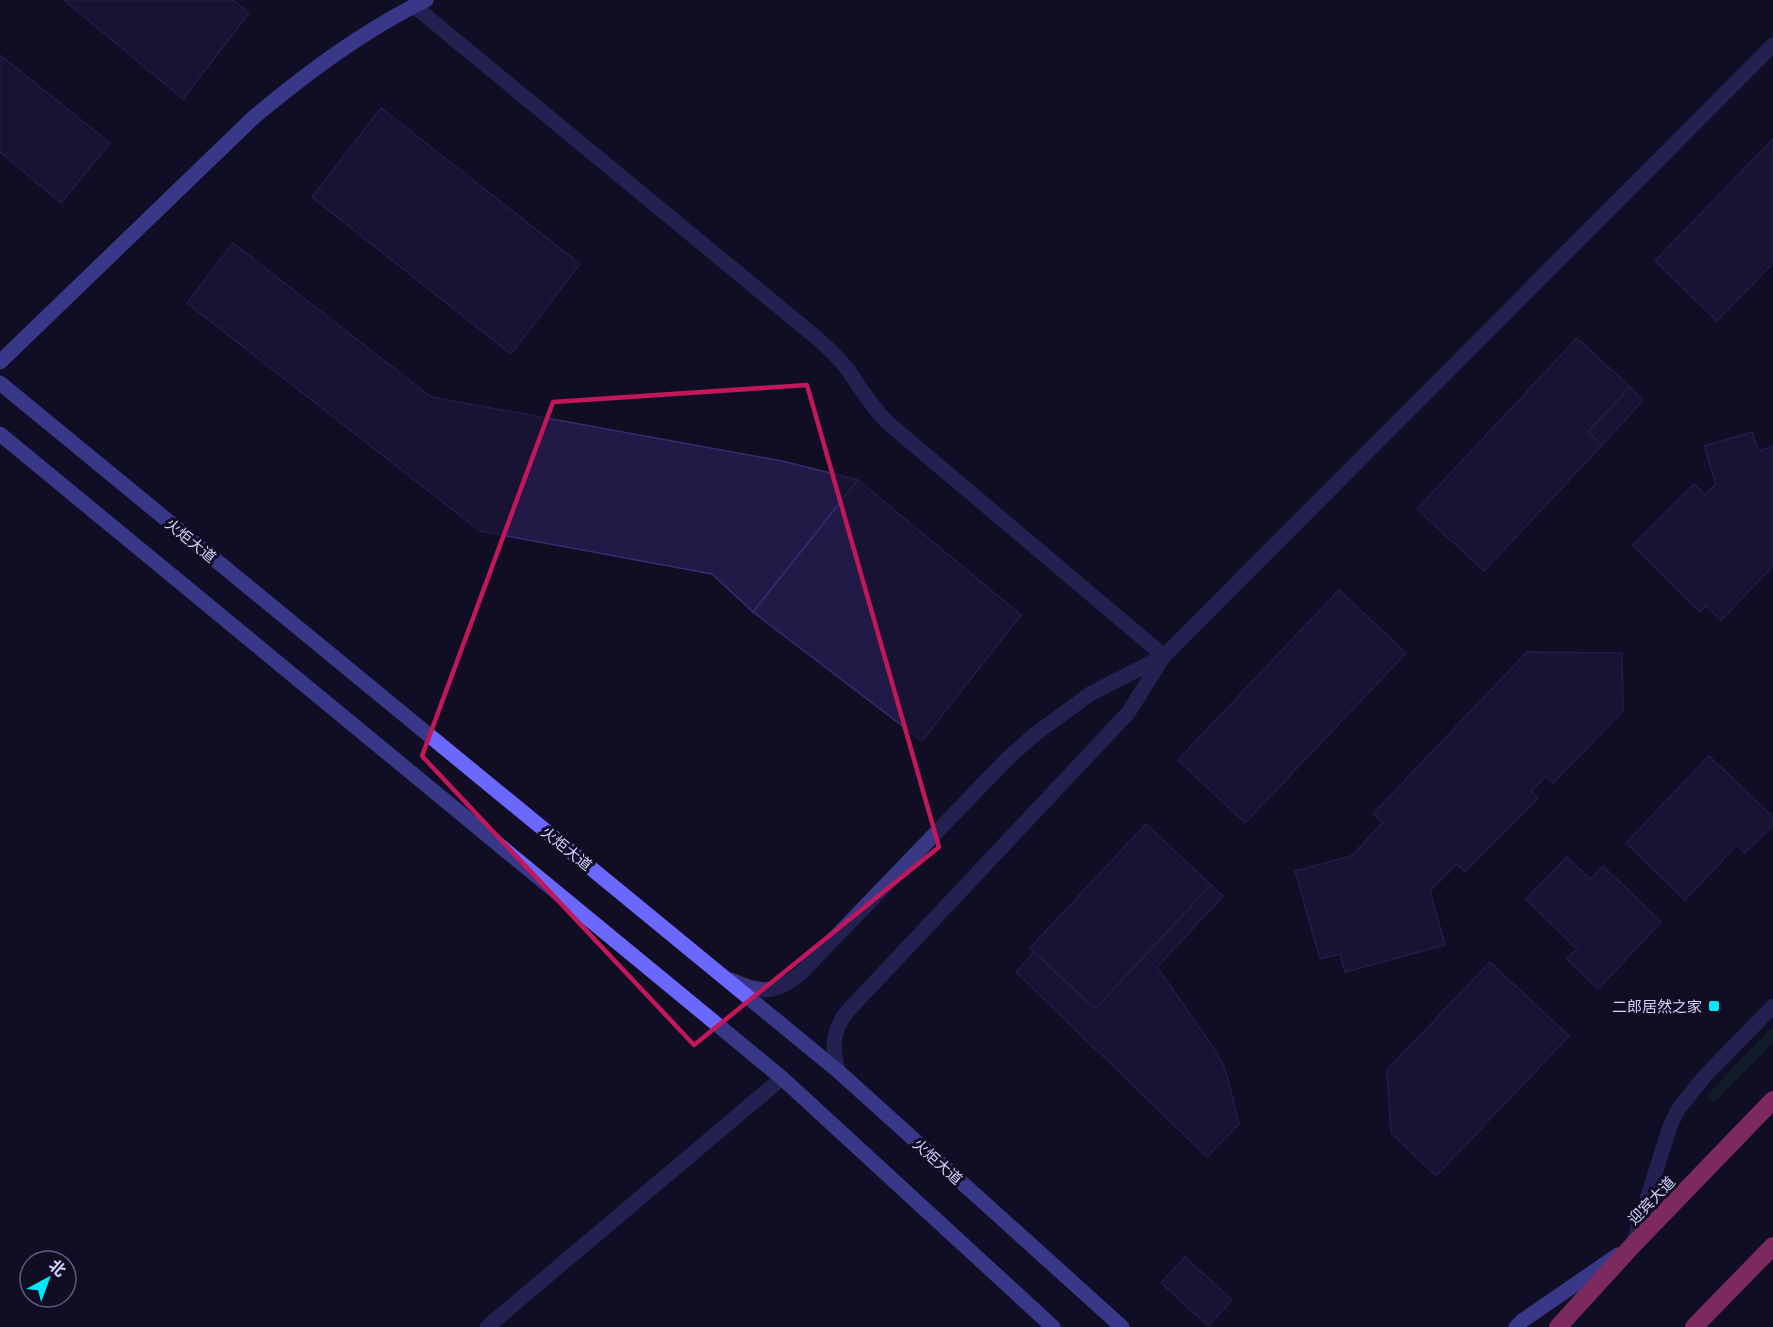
<svg xmlns="http://www.w3.org/2000/svg" width="1773" height="1327" viewBox="0 0 1773 1327" font-family="'Golos Text','Noto Sans SC',sans-serif">
<style>
.green{fill:#112e2d}
.building{fill:#221a46;stroke:#382b72;stroke-width:1.5}
.lines{fill:none;stroke-linecap:round;stroke-linejoin:round}
.lane{stroke:#3a3884;stroke-width:15}
.street{stroke:#3a3884;stroke-width:15}
.secondary{stroke:#6a68ff;stroke-width:15}
.highway{stroke:#ff4ca5;stroke-width:18}
.marked{fill:none;stroke:#c2185b;stroke-width:4.5;stroke-linejoin:round}
.poi-dot{fill:#00e7fc;stroke:#110e24;stroke-width:2}
.labels{text-anchor:middle;dominant-baseline:central;stroke-width:6;stroke-linejoin:round;paint-order:stroke}
.street-label{font-size:15px;fill:#d6d1ff;stroke:#110e24}
.poi-label{font-size:15px;fill:#d6d1ff;stroke:#110e24;text-anchor:end}
</style>
<rect width="100%" height="100%" fill="#110e24"/>
<path class="green" d="M1773 1026V1042L1714 1103 1707 1095Z"/>
<g class="building">
<path d="M64 0H233L249 13 183 99Z"/>
<path d="M0 55 110 143 61 203 0 152Z"/>
<path d="M381 108 580 264 511 354 312 197Z"/>
<path d="M1773 139V263L1717 321 1655 261Z"/>
<path d="M233 243 431 397 782 461 858 480 753 612 712 574 480 531 187 303Z"/>
<path d="M1577 338 1630 387 1588 432 1602 445 1484 571 1417 509Z"/>
<path d="M1630 387 1643 400 1602 445 1588 432Z"/>
<path d="M1752 432 1758 451 1773 446V566L1721 620 1706 606 1700 612 1633 545 1694 484 1705 495 1716 484 1704 446Z"/>
<path d="M858 480 1021 615 922 741 753 612Z"/>
<path d="M1339 590 1406 653 1245 823 1178 760Z"/>
<path d="M1527 652 1622 653 1623 711 1553 783 1546 776 1531 791 1538 798 1465 872 1457 864 1430 891 1445 945 1345 972 1340 954 1320 959 1295 871 1351 856 1383 823 1373 814Z"/>
<path d="M1709 756 1773 817V825L1745 853 1737 845 1685 900 1626 843Z"/>
<path d="M1146 824 1211 885 1095 1009 1030 948Z"/>
<path d="M1567 857 1590 879 1603 866 1661 922 1598 989 1567 959 1577 949 1526 899Z"/>
<path d="M1211 885 1223 896 1157 967 1215 1050 1223 1064 1228 1079 1239 1124 1207 1157 1016 972 1034 952 1095 1009Z"/>
<path d="M1490 962 1569 1036 1436 1176 1391 1133 1387 1070Z"/>
<path d="M1185 1257 1232 1300 1208 1326 1161 1283Z"/>
</g>
<g class="lines">
<path class="lane" d="M1633 1244 1670 1126 1679 1108 1705 1076 1773 1006"/>
<g class="street">
<path d="M414 6 818 339C828 348 839 358 848 370 861 389 871 406 888 423L1164 656 1773 45"/>
<path d="M731 980C760 993 774 995 800 974L1008 758 1034 735 1090 694 1164 656 1128 713 845 1014C832 1035 832 1047 838 1071"/>
<path d="M487 1327 782 1078"/>
</g>
<g class="secondary">
<path d="M0 362 254 117C307 73 364 30 426 0"/>
<path d="M0 383 838 1071 1122 1327"/>
<path d="M0 434 782 1078 1053 1327"/>
<path d="M1516 1327 1522 1321 1618 1255"/>
</g>
<g class="highway">
<path d="M1558 1327 1633 1245 1773 1100"/>
<path d="M1694 1327 1773 1246"/>
</g>
</g>
<path d="M0 0H1773V1327H0ZM807 385 939 847 694 1045 422 756 553 402Z" fill="#110e24" fill-opacity=".55" fill-rule="evenodd"/>
<path class="marked" d="M807 385 939 847 694 1045 422 756 553 402Z"/>
<rect class="poi-dot" x="1708" y="1000" width="12" height="12" rx="3"/>
<g class="labels">
<g class="street-label">
<text transform="translate(191 540) rotate(39)">火炬大道</text>
<text transform="translate(567 848) rotate(39)">火炬大道</text>
<text transform="translate(938 1161) rotate(42)">火炬大道</text>
<text transform="translate(1651 1200) rotate(-46)">迎宾大道</text>
</g>
<g class="poi-label">
<text x="1702" y="1006">二郎居然之家</text>
</g>
</g>
<g transform="translate(48 1279) rotate(41)"><circle r="28" fill="#110e24" stroke="#605c7c" stroke-width="1.5"/>
<path d="M0-4.5L10 22L0 15L-10 22Z" fill="#00e7fc"/>
<text y="-9" font-size="16" font-weight="bold" text-anchor="middle" fill="#d6d1ff">北</text>
</g>
</svg>
